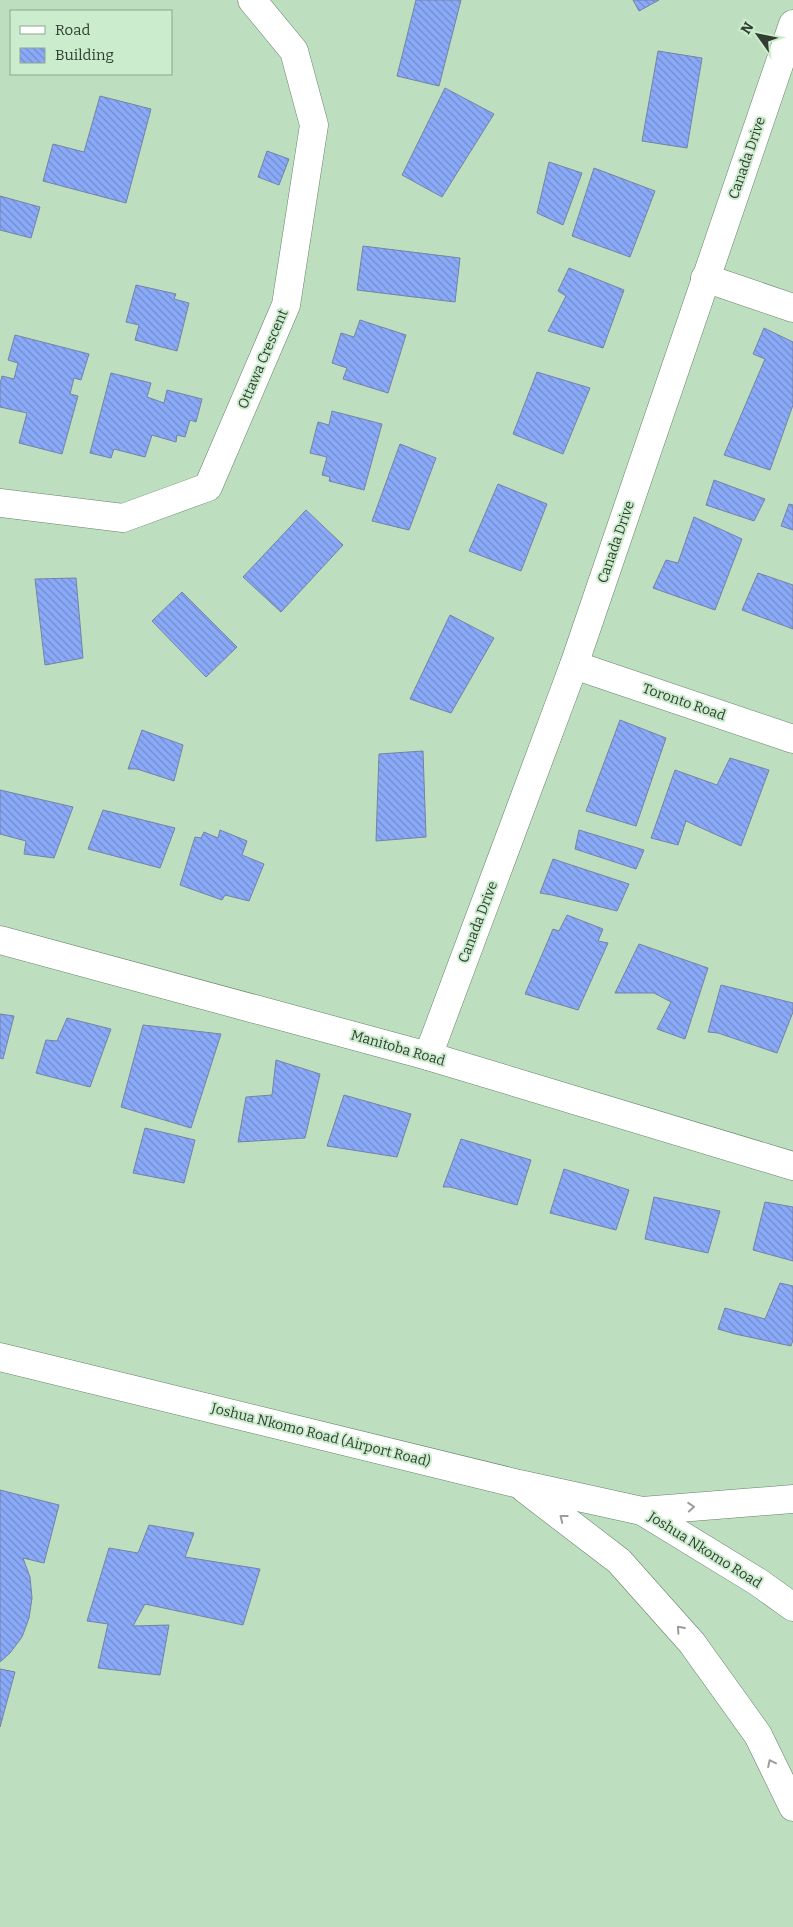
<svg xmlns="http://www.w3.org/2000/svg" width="793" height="1927" viewBox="0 0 793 1927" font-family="Bitter,serif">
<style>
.building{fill:url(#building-back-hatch);stroke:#7483a4}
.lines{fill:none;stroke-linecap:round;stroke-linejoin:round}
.minor-casing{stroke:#658267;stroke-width:29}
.minor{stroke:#fff;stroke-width:28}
.oneway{stroke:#989e98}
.labels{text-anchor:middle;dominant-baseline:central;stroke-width:4;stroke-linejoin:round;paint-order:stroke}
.street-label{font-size:14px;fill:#313e32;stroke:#cbeccd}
</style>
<defs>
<pattern id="building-back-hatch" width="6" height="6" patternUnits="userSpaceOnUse" patternTransform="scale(1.25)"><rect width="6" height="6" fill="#8aaaf9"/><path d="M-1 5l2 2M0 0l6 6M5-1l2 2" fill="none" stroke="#718cca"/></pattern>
</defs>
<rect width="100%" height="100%" fill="#bedec0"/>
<g class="building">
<path d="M416 0H461L439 86 397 76Z"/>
<path d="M633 0H659L639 11Z"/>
<path d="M658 51 702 58 687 148 642 141Z"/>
<path d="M445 88 494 114 442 197 402 175Z"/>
<path d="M100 96 151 109 126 203 43 181 53 144 84 152Z"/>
<path d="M267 151 289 159 279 185 258 177Z"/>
<path d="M549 162 582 173 563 225 537 213Z"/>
<path d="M594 168 655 191 630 257 572 236Z"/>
<path d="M0 196 40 207 31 238 0 230Z"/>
<path d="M363 246 460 258 455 302 357 290Z"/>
<path d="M569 268 624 290 603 348 548 331 566 296 558 291Z"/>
<path d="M136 285 176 294 174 299 189 303 177 351 135 340 139 325 126 322Z"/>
<path d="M360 320 406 335 388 393 343 379 347 368 332 363 341 333 354 337Z"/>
<path d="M764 328 793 342V405L770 470 724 455 765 359 753 354Z"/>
<path d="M15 335 89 354 81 380 74 378 70 394 78 396 62 454 19 443 27 413 0 407V384L2 376 14 379 18 363 8 360Z"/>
<path d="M537 372 590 388 563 454 513 434Z"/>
<path d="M111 373 151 383 147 397 164 403 167 390 202 399 196 422 190 420 185 437 177 435 176 442 152 435 145 457 114 449 111 458 90 453Z"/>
<path d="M332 411 382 424 364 490 329 481 330 477 322 475 327 457 310 453 318 422 329 425Z"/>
<path d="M400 444 436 458 409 530 372 521Z"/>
<path d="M714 480 765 499 754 521 706 505Z"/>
<path d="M498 484 547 504 521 571 469 551Z"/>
<path d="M789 504 793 505V530L781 526Z"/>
<path d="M306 510 343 545 281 612 243 577Z"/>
<path d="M694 517 742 539 715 610 653 588 666 560 678 563Z"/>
<path d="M758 573 793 585V629L742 610Z"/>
<path d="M76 578 83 658 45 665 35 579Z"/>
<path d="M182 592 237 647 206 677 152 621Z"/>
<path d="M450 615 494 638 451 713 410 699Z"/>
<path d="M620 720 666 738 636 826 586 811Z"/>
<path d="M142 730 183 745 174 781 137 769H128Z"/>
<path d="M423 751 426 837 376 841 379 754Z"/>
<path d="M730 758 769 770 741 846 686 821 678 845 651 838 675 770 717 785Z"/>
<path d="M0 790 73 807 54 858 24 854 26 841 0 834Z"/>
<path d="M103 810 175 828 160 868 88 849Z"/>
<path d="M220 830 247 841 242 855 264 864 249 901 225 895 222 900 180 885 195 837 201 838 204 832 218 838Z"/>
<path d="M579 830 644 850 636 869 575 849Z"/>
<path d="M553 859 629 884 617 911 552 895 540 893Z"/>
<path d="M567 915 603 929 598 941 608 943 578 1010 525 994 553 929 559 931Z"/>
<path d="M639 944 708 968 685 1039 657 1029 671 1002 654 993H615Z"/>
<path d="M721 985 793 1003V1012L777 1053 718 1033 708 1032Z"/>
<path d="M0 1014 14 1016 3 1059 0 1058Z"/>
<path d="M67 1018 111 1029 90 1087 36 1073 46 1040 57 1041Z"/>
<path d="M143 1025 221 1034 191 1128 121 1107Z"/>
<path d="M276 1060 320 1074 305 1138 238 1142 246 1097 272 1095Z"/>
<path d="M344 1095 411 1114 397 1157 327 1146Z"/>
<path d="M145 1128 195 1140 184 1183 133 1173Z"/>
<path d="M461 1139 531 1160 517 1205 450 1187H443Z"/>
<path d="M564 1169 629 1190 616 1230 550 1213Z"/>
<path d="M654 1197 720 1211 708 1253 645 1239Z"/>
<path d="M765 1202 793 1207V1261L753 1250Z"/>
<path d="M780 1283 793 1286V1340L791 1346 735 1334 718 1329 725 1308 765 1319Z"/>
<path d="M0 1490 59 1505 44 1563 23 1558 30 1577 32 1598 29 1618 22 1637 10 1653 0 1662Z"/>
<path d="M149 1525 194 1533 185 1557 260 1569 243 1625 145 1604 133 1626 169 1625 160 1675 98 1668 108 1624 87 1621 109 1548 138 1553Z"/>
<path d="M0 1669 15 1672 0 1727Z"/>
</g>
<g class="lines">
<g class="minor-casing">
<g id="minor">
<path d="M705 278 793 308"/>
<path d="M0 503 123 518 208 487 286 305 314 125 294 51 252 0"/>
<path d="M574 665 793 739"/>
<path d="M0 940 428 1056 793 1166"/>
<path d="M428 1056 574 665 793 24"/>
<path d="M0 1357 519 1484 642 1511 793 1499"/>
<path d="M525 1489 619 1561 692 1643 758 1735 793 1807"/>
<path d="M642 1511 758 1582 793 1607"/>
</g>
</g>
<use href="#minor" class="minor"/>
</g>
<defs><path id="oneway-chevron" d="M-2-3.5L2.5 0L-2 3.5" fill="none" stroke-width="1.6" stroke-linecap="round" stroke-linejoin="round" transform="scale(1.25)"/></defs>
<g class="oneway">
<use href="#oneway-chevron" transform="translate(691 1507) rotate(-4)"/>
<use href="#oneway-chevron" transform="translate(563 1518) rotate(-142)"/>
<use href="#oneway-chevron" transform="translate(680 1629) rotate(-132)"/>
<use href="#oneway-chevron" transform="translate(771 1763) rotate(-116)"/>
</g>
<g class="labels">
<g class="street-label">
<text transform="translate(747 158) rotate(-71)">Canada Drive</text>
<text transform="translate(263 359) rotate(-67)">Ottawa Crescent</text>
<text transform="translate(616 542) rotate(-71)">Canada Drive</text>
<text transform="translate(684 702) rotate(19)">Toronto Road</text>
<text transform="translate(478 922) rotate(-69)">Canada Drive</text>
<text transform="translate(398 1048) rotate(16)">Manitoba Road</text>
<text transform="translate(321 1435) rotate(14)">Joshua Nkomo Road (Airport Road)</text>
<text transform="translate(705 1550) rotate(32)">Joshua Nkomo Road</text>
</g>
</g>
<rect x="10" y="10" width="162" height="65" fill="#cbeccd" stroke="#8da68f"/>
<rect x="20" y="26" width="25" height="8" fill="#ffffff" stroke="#8da68f"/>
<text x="55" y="35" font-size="15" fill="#313e32">Road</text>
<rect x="20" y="48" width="25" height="15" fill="url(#building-back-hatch)" stroke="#8da68f"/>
<text x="55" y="60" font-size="15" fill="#313e32">Building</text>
<g transform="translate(758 35) rotate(303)" stroke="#cbeccd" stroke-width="4" paint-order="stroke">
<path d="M0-4L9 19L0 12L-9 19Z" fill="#313e32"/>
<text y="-8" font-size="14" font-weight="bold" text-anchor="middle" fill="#313e32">N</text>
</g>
</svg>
